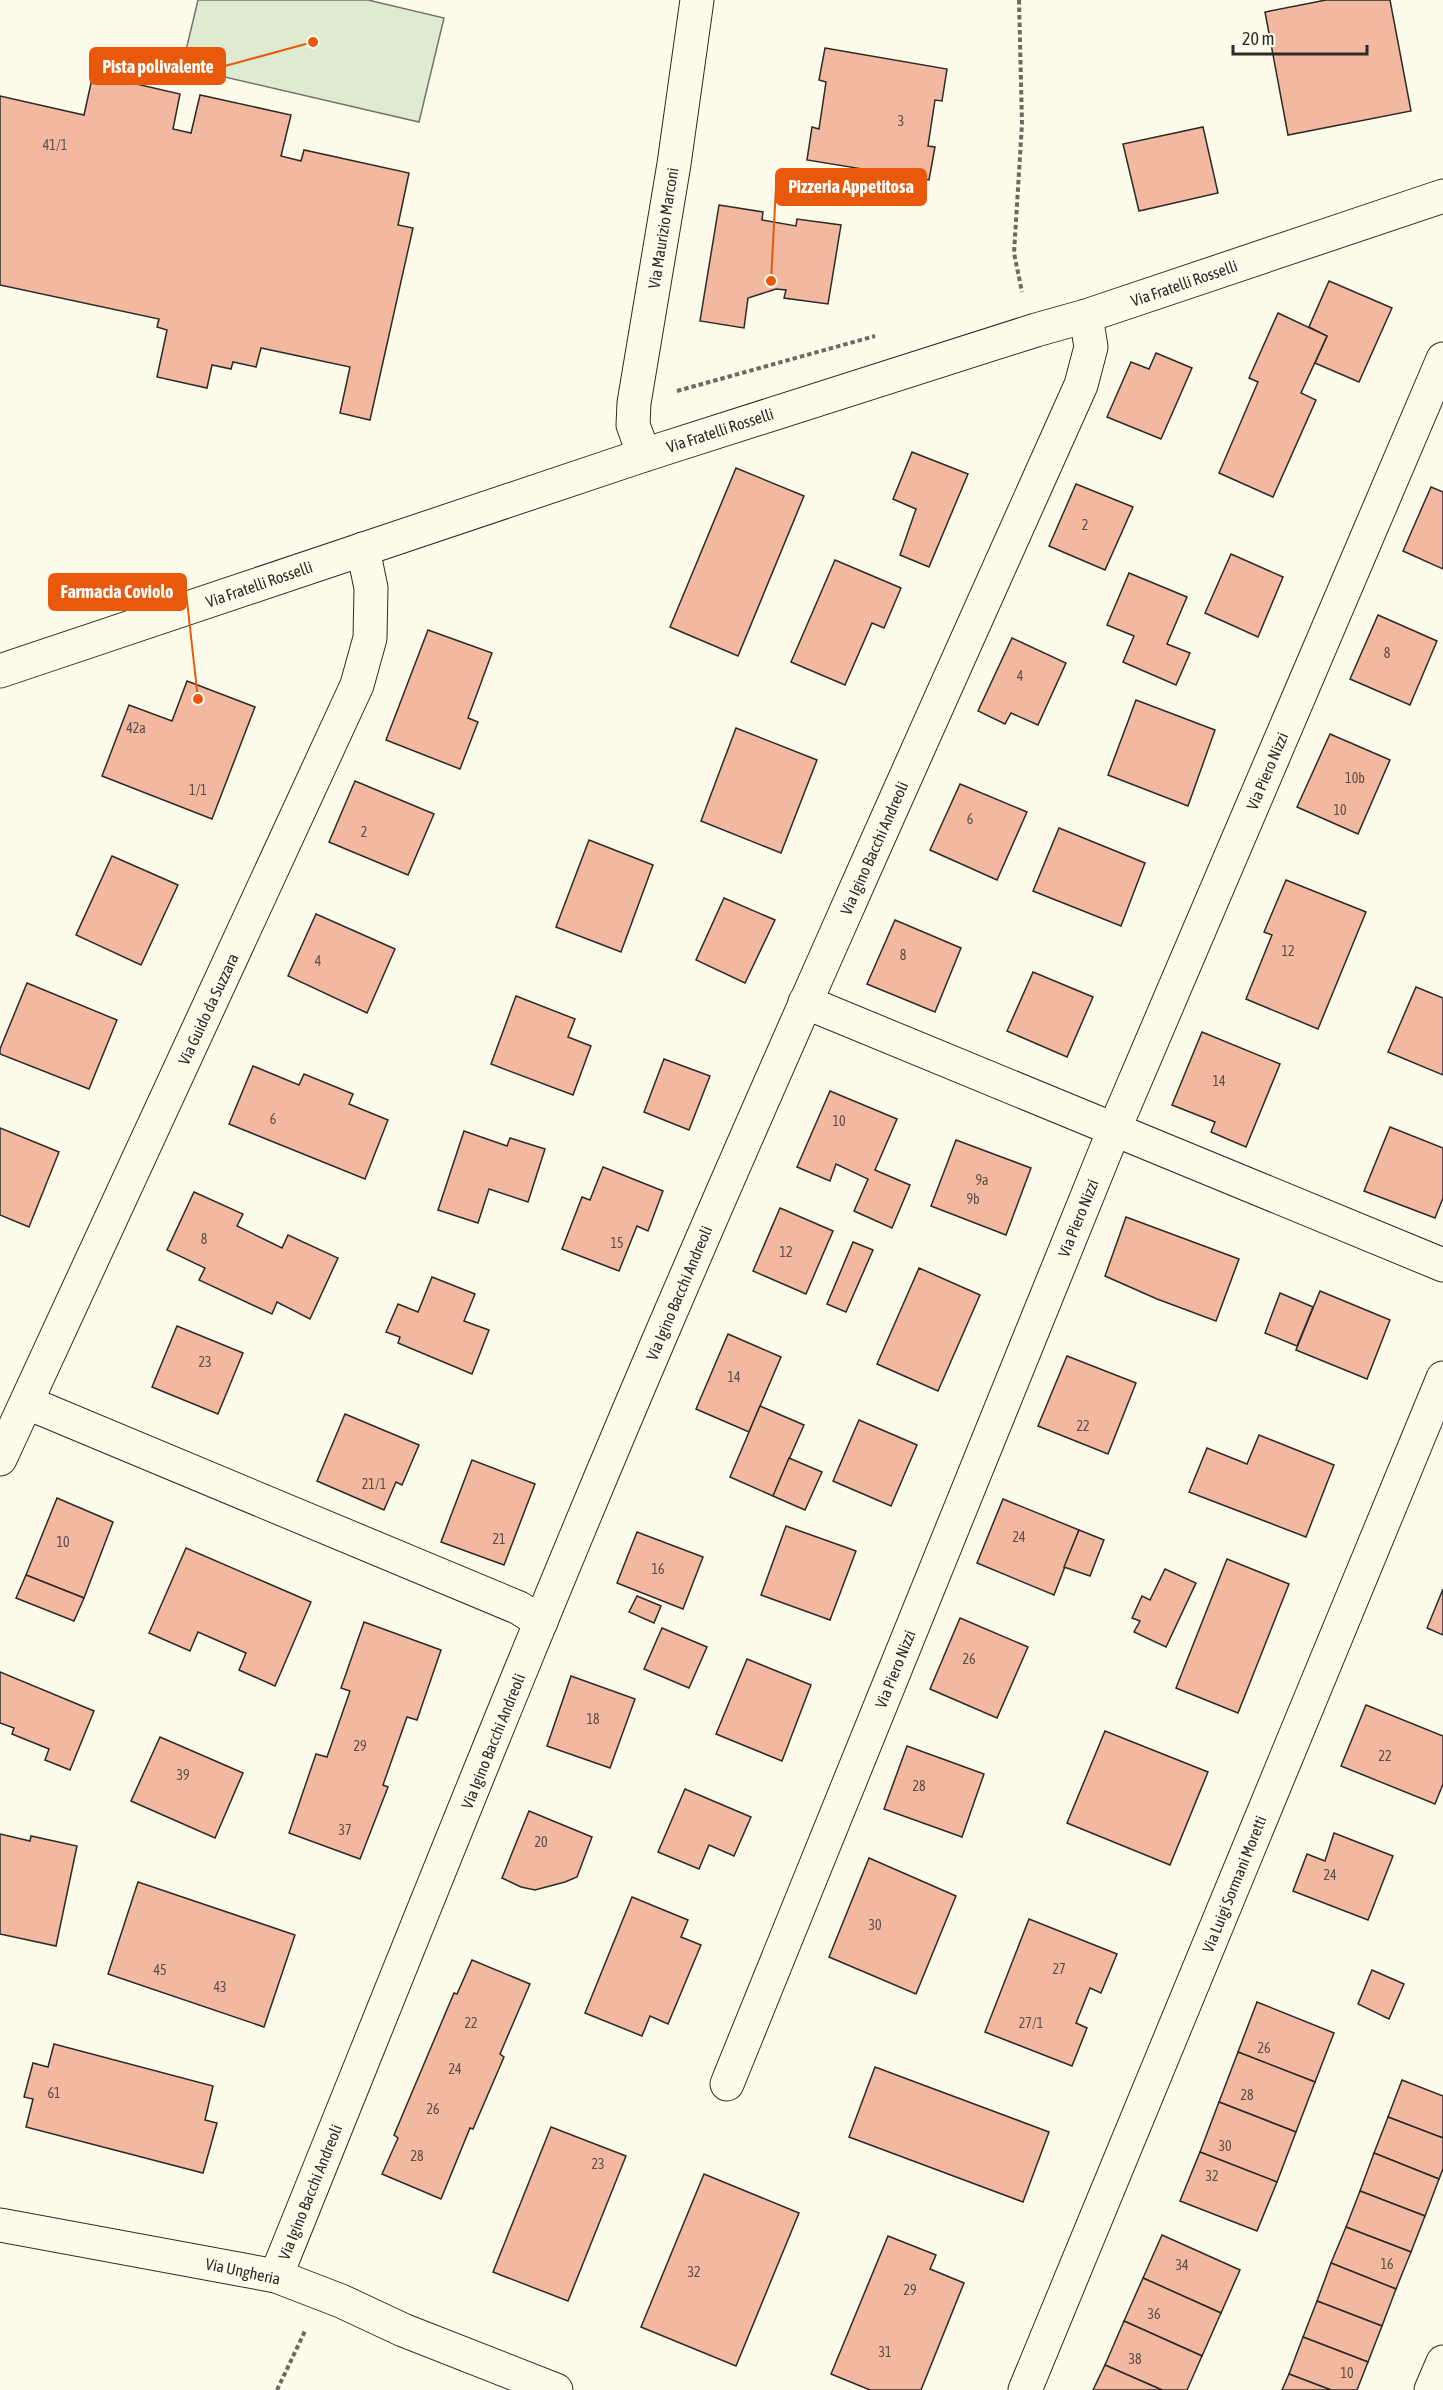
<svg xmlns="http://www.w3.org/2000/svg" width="1443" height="2390" viewBox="0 0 1443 2390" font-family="'Asap Condensed',sans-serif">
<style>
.green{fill:#deebd1;stroke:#74746e;stroke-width:1.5}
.building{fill:#f2b8a0;stroke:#2b2b2b;stroke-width:1.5}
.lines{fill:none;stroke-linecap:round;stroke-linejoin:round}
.minor-casing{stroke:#2b2b2b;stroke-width:35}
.tertiary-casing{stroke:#2b2b2b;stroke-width:35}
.path{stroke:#6a6964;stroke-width:4;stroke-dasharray:4.5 3;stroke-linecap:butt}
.minor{stroke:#fdfbea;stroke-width:33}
.tertiary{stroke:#fdfbea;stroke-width:33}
.labels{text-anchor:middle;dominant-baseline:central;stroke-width:4.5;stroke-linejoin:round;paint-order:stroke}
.number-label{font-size:14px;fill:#5d4e48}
.street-label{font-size:16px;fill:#2b2b2b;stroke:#fdfbea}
.leader{fill:none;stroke:#e8590c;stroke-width:2}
.callout-dot{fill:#e8590c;stroke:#fdfbea;stroke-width:2}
.callout{fill:#e8590c;stroke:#e8590c;stroke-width:2}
.callout-label{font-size:18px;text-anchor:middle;font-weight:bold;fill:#fff}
</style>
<rect width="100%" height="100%" fill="#fdfbea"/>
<path class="green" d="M198 0H368L444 18 419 122 182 67Z"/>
<g class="building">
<path d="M1326 0H1390L1411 111 1288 135 1265 12Z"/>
<path d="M825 48 947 69 942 101 935 100 928 146 935 147 929 180 807 160 812 127 819 129 826 82 819 80Z"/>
<path d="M93 74 180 94 173 129 191 133 200 95 291 115 281 156 301 161 304 150 409 173 398 225 413 228 370 420 340 413 350 367 261 348 256 367 233 362 231 369 212 365 207 388 157 377 167 330 157 327 159 319 0 285V96L84 115Z"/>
<path d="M1203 127 1218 193 1139 211 1123 144Z"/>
<path d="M719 205 763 212 762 220 796 226 797 219 841 225 828 304 784 298 786 290 776 289 748 298 744 328 700 321Z"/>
<path d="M1329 281 1392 308 1359 382 1315 363 1327 336 1309 327Z"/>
<path d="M1278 313 1327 336 1301 393 1316 400 1273 497 1219 473 1258 382 1249 378Z"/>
<path d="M1156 353 1192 368 1161 439 1107 417 1131 362 1149 369Z"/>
<path d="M912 452 968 474 929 567 900 555 916 509 893 499Z"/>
<path d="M736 468 804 496 738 656 670 627Z"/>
<path d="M1076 484 1133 507 1105 570 1049 546Z"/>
<path d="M1431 487 1443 492V569L1403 551Z"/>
<path d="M1231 554 1283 577 1258 637 1205 613Z"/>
<path d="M835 560 901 588 884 628 872 623 845 685 791 662Z"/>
<path d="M1129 573 1187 597 1167 644 1190 653 1176 685 1123 662 1134 636 1107 625Z"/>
<path d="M1378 615 1437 641 1410 705 1350 679Z"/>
<path d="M428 630 492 653 468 718 478 722 460 769 386 740Z"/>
<path d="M1012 638 1066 663 1038 725 1011 713 1005 724 978 711Z"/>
<path d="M187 681 255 707 212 819 102 776 129 705 172 721Z"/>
<path d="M1136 700 1215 730 1188 806 1108 775Z"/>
<path d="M736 728 817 760 781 853 701 821Z"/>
<path d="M1330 734 1390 760 1358 834 1297 807Z"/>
<path d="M355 781 434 814 408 875 329 842Z"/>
<path d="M960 784 1027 812 997 880 930 850Z"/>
<path d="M1059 828 1145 863 1121 926 1033 891Z"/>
<path d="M589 840 653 865 621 952 556 927Z"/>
<path d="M112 856 178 885 141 965 76 935Z"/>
<path d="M1286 880 1366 912 1318 1029 1246 999 1272 935 1264 932Z"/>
<path d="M724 898 775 920 745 983 696 960Z"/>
<path d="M316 914 395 949 367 1013 288 976Z"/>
<path d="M895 920 961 948 935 1012 867 984Z"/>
<path d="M1033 972 1093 997 1067 1057 1007 1031Z"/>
<path d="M27 983 117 1020 89 1089 0 1054V1049Z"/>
<path d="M1416 987 1443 998V1075L1388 1052Z"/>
<path d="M516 996 575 1019 568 1037 591 1046 573 1095 491 1064Z"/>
<path d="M1202 1032 1280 1064 1246 1147 1211 1132 1215 1122 1172 1105Z"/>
<path d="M664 1059 710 1076 689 1130 644 1112Z"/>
<path d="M253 1066 299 1085 304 1074 353 1094 349 1104 388 1120 365 1179 229 1124Z"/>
<path d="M830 1091 897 1119 875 1170 910 1185 892 1228 854 1211 868 1179 836 1164 830 1181 797 1167Z"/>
<path d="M1390 1127 1443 1148V1198L1435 1218 1364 1191Z"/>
<path d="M0 1128 59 1152 29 1227 0 1215Z"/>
<path d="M464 1131 507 1146 510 1138 545 1149 528 1202 489 1189 478 1223 438 1210Z"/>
<path d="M956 1140 1031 1168 1006 1235 931 1206Z"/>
<path d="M603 1167 663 1191 648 1231 637 1226 619 1271 562 1249 582 1197 590 1200Z"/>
<path d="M194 1192 243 1214 237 1226 282 1248 288 1235 338 1258 310 1319 277 1302 272 1314 199 1280 205 1268 167 1250Z"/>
<path d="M780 1208 833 1231 806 1294 753 1271Z"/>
<path d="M1126 1217 1239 1259 1216 1321 1157 1299 1105 1276Z"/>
<path d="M853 1242 873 1250 846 1312 827 1304Z"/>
<path d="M919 1268 980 1295 938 1391 877 1364Z"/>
<path d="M432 1277 475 1294 464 1321 489 1330 472 1374 398 1343 400 1337 386 1332 398 1304 418 1312Z"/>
<path d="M1320 1291 1390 1320 1367 1379 1296 1350Z"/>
<path d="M1280 1293 1313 1307 1297 1346 1265 1333Z"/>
<path d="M177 1326 243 1353 218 1414 152 1387Z"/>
<path d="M728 1334 781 1357 749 1432 696 1409Z"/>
<path d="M1067 1356 1136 1383 1108 1454 1038 1426Z"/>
<path d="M760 1406 804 1425 773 1496 730 1477Z"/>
<path d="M345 1414 419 1445 402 1485 396 1482 384 1510 317 1481Z"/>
<path d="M859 1420 917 1445 891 1506 833 1481Z"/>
<path d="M1259 1435 1334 1465 1306 1537 1189 1492 1207 1448 1247 1464Z"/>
<path d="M789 1458 822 1472 805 1510 773 1496Z"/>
<path d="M472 1460 535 1484 504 1565 441 1542Z"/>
<path d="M57 1498 113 1522 84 1598 26 1575Z"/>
<path d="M1003 1499 1079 1530 1054 1595 977 1563Z"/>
<path d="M786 1526 856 1551 830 1620 761 1595Z"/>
<path d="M1079 1530 1104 1540 1090 1576 1064 1567Z"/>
<path d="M637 1532 703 1557 683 1609 617 1583Z"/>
<path d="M186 1548 311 1602 275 1686 239 1670 246 1653 198 1632 190 1651 149 1633Z"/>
<path d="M1227 1559 1289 1584 1238 1713 1176 1688Z"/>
<path d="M1165 1569 1196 1583 1166 1647 1134 1632 1140 1621 1132 1618 1142 1596 1150 1600Z"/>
<path d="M26 1575 84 1598 74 1621 16 1598Z"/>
<path d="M1443 1589V1635L1427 1628Z"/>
<path d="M637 1596 661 1606 654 1623 629 1612Z"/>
<path d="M960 1618 1028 1647 997 1718 930 1689Z"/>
<path d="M364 1622 441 1650 417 1720 407 1717 383 1785 388 1787 360 1859 289 1833 316 1754 327 1757 350 1691 341 1688Z"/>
<path d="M662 1628 707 1647 689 1688 644 1669Z"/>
<path d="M747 1659 811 1685 782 1761 716 1734Z"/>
<path d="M0 1672 94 1711 70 1770 45 1760 49 1749 12 1734 14 1728 0 1723Z"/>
<path d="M571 1676 635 1699 610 1768 547 1746Z"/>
<path d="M1366 1705 1443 1736V1784L1435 1804 1341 1766Z"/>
<path d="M1105 1731 1208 1772 1170 1865 1067 1823Z"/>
<path d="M160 1737 243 1773 215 1838 131 1801Z"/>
<path d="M907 1746 984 1774 962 1837 884 1809Z"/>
<path d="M685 1789 751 1817 734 1856 709 1845 699 1869 658 1852Z"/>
<path d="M529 1811 592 1837 577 1877 565 1882 535 1890 521 1887 502 1878Z"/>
<path d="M1334 1833 1393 1856 1368 1920 1293 1891 1307 1854 1325 1861Z"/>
<path d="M0 1834 30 1841 31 1836 77 1846 56 1946 0 1934Z"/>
<path d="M869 1858 956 1896 916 1994 829 1957Z"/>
<path d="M138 1882 295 1935 264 2027 108 1974Z"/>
<path d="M632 1897 688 1920 681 1937 701 1945 668 2024 650 2016 642 2036 585 2013Z"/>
<path d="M1029 1919 1117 1954 1101 1993 1090 1988 1076 2023 1087 2028 1072 2066 985 2032Z"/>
<path d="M472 1960 530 1984 500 2054 504 2057 498 2071 473 2129 470 2128 441 2199 382 2174 398 2138 394 2135 432 2045 454 1993 457 1994Z"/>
<path d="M1372 1970 1404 1984 1389 2019 1358 2004Z"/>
<path d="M1257 2002 1334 2033 1315 2082 1238 2052Z"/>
<path d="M54 2044 213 2086 205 2120 217 2123 203 2173 26 2127 33 2099 24 2097 33 2063 48 2067Z"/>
<path d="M1238 2052 1315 2082 1296 2132 1219 2102Z"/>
<path d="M875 2067 1049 2132 1023 2202 849 2137Z"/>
<path d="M1402 2080 1443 2096V2138L1388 2117Z"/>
<path d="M1219 2102 1296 2132 1277 2182 1200 2152Z"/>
<path d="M1388 2117 1443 2138V2169L1439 2179 1374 2153Z"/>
<path d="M551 2127 626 2156 568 2301 493 2272Z"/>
<path d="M1200 2152 1277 2182 1257 2231 1180 2201Z"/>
<path d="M1374 2153 1439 2179 1425 2216 1360 2191Z"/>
<path d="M704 2174 799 2213 736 2366 641 2327Z"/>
<path d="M1360 2191 1425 2216 1411 2252 1346 2227Z"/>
<path d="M1346 2227 1411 2252 1396 2289 1331 2263Z"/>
<path d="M1162 2235 1240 2270 1221 2313 1143 2278Z"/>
<path d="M888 2236 936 2255 930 2269 964 2283 921 2390H870L831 2374Z"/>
<path d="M1331 2263 1396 2289 1382 2326 1317 2301Z"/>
<path d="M1143 2278 1221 2313 1202 2356 1124 2321Z"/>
<path d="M1317 2301 1382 2326 1368 2362 1303 2337Z"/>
<path d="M1124 2321 1202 2356 1187 2390H1162L1105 2365Z"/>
<path d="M1303 2337 1368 2362 1357 2390H1331L1289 2374Z"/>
<path d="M1105 2365 1162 2390H1093Z"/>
<path d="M1289 2374 1331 2390H1282Z"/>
</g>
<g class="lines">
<g class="minor-casing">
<g id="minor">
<path d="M644 455 633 425 634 403 674 164 697 0"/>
<path d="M805 1002 1443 1265"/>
<path d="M28 1403 519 1608 541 1622"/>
<path d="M0 1459 357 685 370 638 371 588 363 549"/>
<path d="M727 2084 1114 1130 1443 359"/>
<path d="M0 2225 276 2276 341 2301 403 2330 556 2390"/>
<path d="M276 2276C404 1960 529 1643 663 1330 799 1013 940 700 1081 385L1091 347 1086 316"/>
<path d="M1025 2390 1443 1378"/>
<path d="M1431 2390 1443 2362"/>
</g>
</g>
<g class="tertiary-casing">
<path id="tertiary" d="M0 671 644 455 1036 330 1086 316 1443 196"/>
</g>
<g class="path">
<path d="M1019 0 1022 124 1014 253 1022 292"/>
<path d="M677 391 875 336"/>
<path d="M277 2390 305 2331"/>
</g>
<use href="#minor" class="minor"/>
<use href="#tertiary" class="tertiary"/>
</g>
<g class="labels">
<g class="number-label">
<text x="901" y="121">3</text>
<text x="55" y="145">41/1</text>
<text x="1085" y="525">2</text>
<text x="1387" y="653">8</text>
<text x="1020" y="676">4</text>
<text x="136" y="728">42a</text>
<text x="1355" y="778">10b</text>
<text x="198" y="790">1/1</text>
<text x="1340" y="810">10</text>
<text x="970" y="819">6</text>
<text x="364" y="832">2</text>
<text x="1288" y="951">12</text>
<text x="903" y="955">8</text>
<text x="318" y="961">4</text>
<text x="1219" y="1081">14</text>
<text x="273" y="1119">6</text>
<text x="839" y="1121">10</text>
<text x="982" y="1180">9a</text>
<text x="973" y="1199">9b</text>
<text x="204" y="1239">8</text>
<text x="617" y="1243">15</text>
<text x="786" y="1252">12</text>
<text x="205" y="1362">23</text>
<text x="734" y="1377">14</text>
<text x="1083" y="1426">22</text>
<text x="374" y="1484">21/1</text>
<text x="1019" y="1537">24</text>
<text x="499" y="1539">21</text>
<text x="63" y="1542">10</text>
<text x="658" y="1569">16</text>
<text x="969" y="1659">26</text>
<text x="593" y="1719">18</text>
<text x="360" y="1746">29</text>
<text x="1385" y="1756">22</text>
<text x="183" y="1775">39</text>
<text x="919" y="1786">28</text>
<text x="345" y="1830">37</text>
<text x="541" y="1842">20</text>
<text x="1330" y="1875">24</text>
<text x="875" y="1925">30</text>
<text x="1059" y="1969">27</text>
<text x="160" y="1970">45</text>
<text x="220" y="1987">43</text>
<text x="471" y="2023">22</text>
<text x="1031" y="2023">27/1</text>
<text x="1264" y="2048">26</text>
<text x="455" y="2069">24</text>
<text x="54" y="2093">61</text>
<text x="1247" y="2095">28</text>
<text x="433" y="2109">26</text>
<text x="1225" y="2146">30</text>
<text x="417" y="2156">28</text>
<text x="598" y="2164">23</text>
<text x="1212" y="2176">32</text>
<text x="1387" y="2264">16</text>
<text x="1182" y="2265">34</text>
<text x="694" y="2272">32</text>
<text x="910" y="2290">29</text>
<text x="1154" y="2314">36</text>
<text x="885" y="2352">31</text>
<text x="1135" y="2359">38</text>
<text x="1347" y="2373">10</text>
</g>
<g class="street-label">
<text transform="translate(663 228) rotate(-81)">Via Maurizio Marconi</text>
<text transform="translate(1184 283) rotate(-19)">Via Fratelli Rosselli</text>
<text transform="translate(720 430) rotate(-18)">Via Fratelli Rosselli</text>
<text transform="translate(259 584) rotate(-19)">Via Fratelli Rosselli</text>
<text transform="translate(1267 771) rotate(-67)">Via Piero Nizzi</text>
<text transform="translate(874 848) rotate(-66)">Via Igino Bacchi Andreoli</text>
<text transform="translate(208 1009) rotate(-65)">Via Guido da Suzzara</text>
<text transform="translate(1078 1218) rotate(-68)">Via Piero Nizzi</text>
<text transform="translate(679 1293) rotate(-67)">Via Igino Bacchi Andreoli</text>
<text transform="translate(895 1669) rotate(-68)">Via Piero Nizzi</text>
<text transform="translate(493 1741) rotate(-68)">Via Igino Bacchi Andreoli</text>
<text transform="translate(1234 1884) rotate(-68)">Via Luigi Sormani Moretti</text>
<text transform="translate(310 2192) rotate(-68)">Via Igino Bacchi Andreoli</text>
<text transform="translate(243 2271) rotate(12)">Via Ungheria</text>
</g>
</g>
<path class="leader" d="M313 42L225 66M771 281L776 187M198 699L186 592"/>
<g class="callout-dot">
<circle cx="313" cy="42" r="6"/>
<circle cx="771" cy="281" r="6"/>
<circle cx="198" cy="699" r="6"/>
</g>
<g class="callout">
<rect x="90" y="48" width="135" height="36" rx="6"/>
<rect x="776" y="169" width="150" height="36" rx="6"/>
<rect x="49" y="574" width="137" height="36" rx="6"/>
</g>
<g class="callout-label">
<text x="158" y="73">Pista polivalente</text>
<text x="851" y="193">Pizzeria Appetitosa</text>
<text x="117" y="598">Farmacia Coviolo</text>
</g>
<path d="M1233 45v9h134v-9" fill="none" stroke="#2b2b2b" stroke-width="3"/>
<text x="1242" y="45" font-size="18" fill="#2b2b2b" stroke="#fdfbea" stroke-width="4.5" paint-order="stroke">20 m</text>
</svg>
